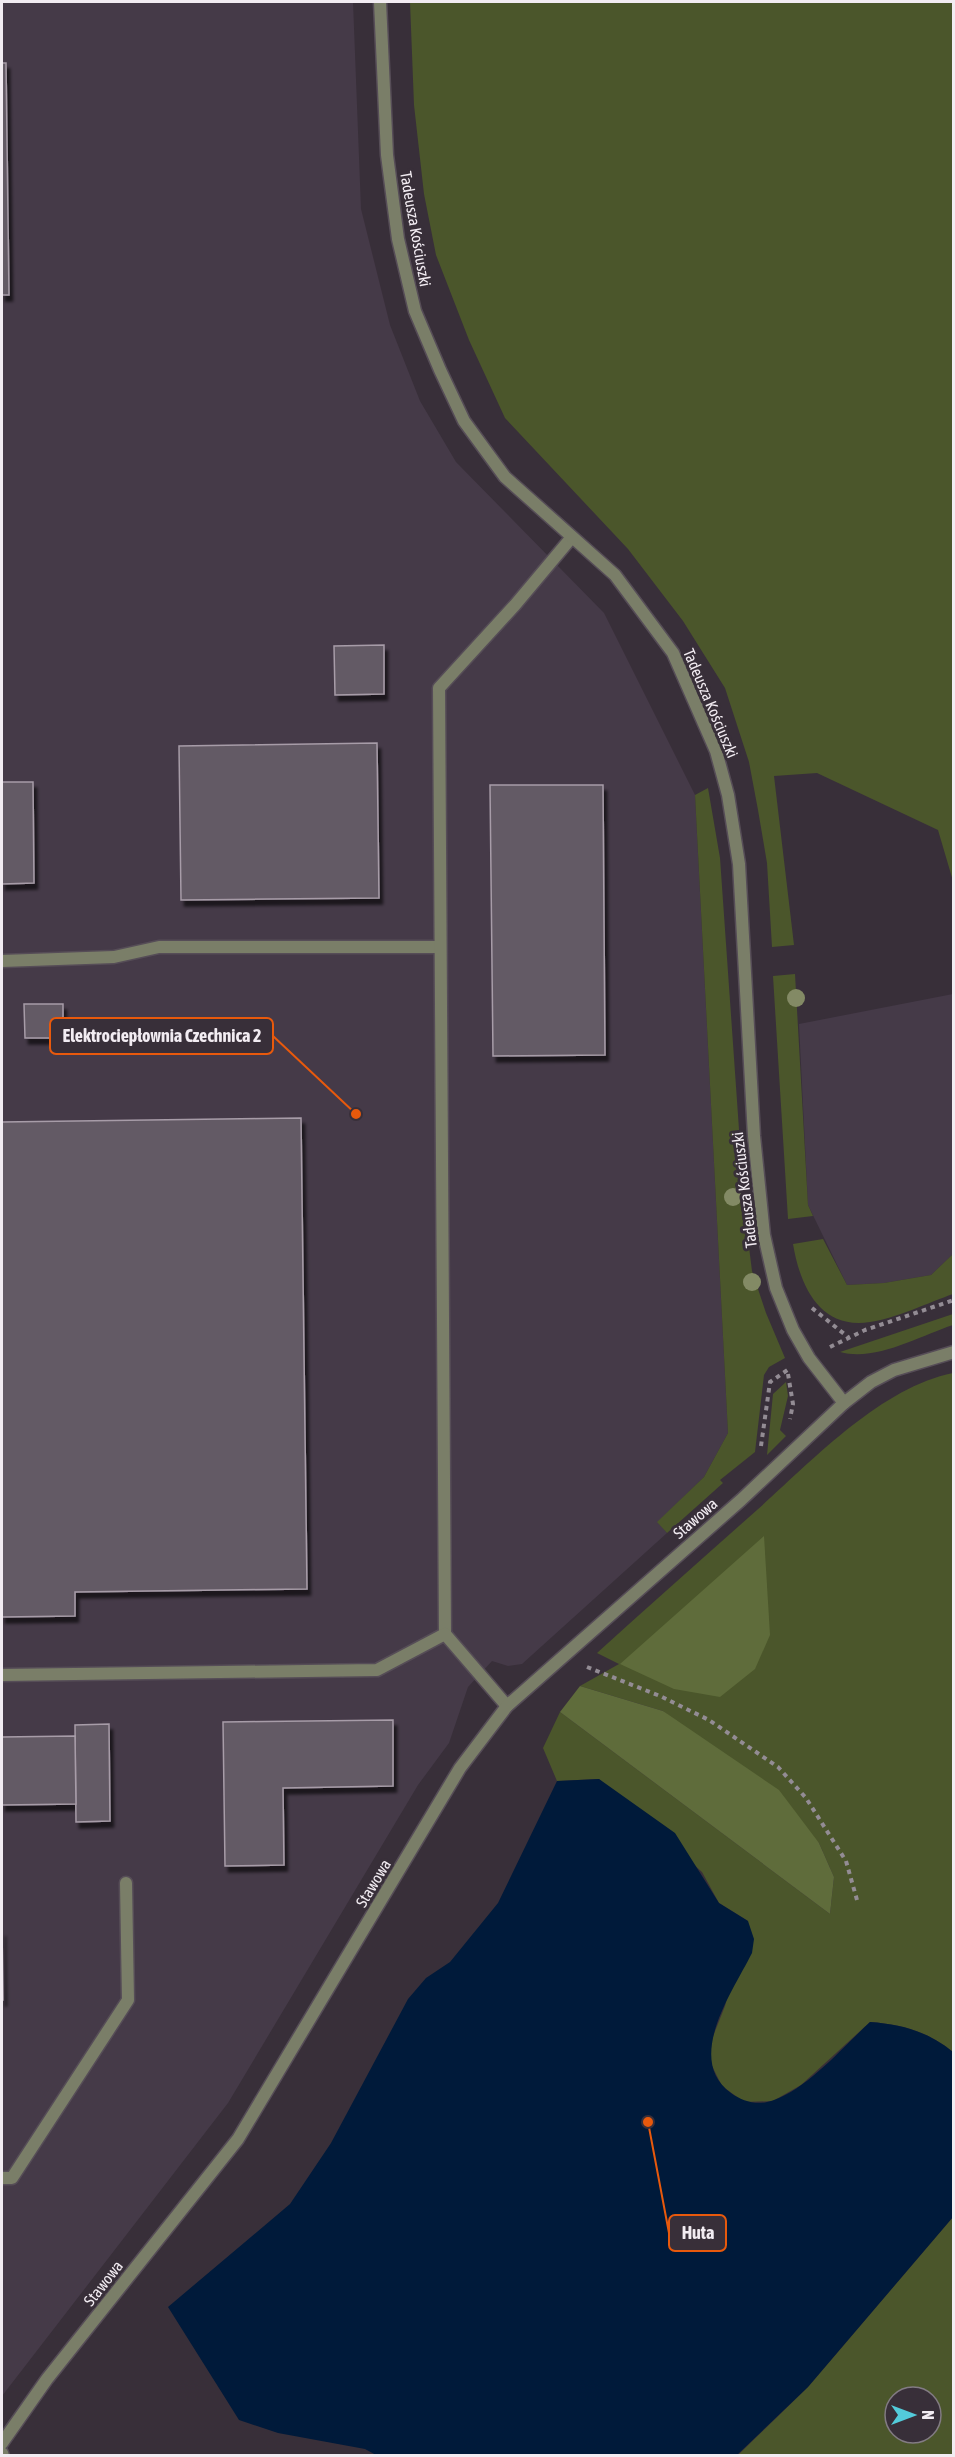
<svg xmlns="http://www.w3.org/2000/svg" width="955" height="2457" viewBox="0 0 955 2457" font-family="'Asap Condensed',sans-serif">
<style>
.industrial{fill:#453a48}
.green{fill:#4b562b;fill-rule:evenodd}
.forest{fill:#5f6c3b}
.water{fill:#001a3a}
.building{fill:#645a65;stroke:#a79ca8;stroke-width:1.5;filter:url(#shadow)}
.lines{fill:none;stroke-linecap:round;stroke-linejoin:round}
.service-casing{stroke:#564d57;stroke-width:15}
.minor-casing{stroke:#564d57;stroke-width:15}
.path{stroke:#938c94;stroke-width:4;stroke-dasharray:4.5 4.5;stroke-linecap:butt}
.service{stroke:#7a7e68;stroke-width:12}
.minor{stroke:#7a7e68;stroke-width:12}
.tree{fill:#838a65}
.labels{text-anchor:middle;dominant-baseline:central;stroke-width:6;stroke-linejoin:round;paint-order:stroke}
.street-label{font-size:16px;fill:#f2ecf2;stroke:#382f39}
.leader{fill:none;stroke:#e8590c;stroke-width:2}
.callout-dot{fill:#e8590c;stroke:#382f39;stroke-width:2}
.callout{fill:#382f39;stroke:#e8590c;stroke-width:2}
.callout-label{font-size:18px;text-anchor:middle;font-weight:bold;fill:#f2ecf2}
</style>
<defs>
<filter id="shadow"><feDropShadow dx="3.5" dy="6" stdDeviation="1.5" flood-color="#0009"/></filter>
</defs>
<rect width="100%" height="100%" fill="#382f39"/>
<g class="industrial">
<path d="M2 2H353L361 209 390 325 420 401 456 462 604 613 695 795 728 1433 704 1477 658 1522 667 1533 522 1664 508 1666 492 1661 468 1687 449 1743 418 1785 228 2103 2 2396Z"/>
<path d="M953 994V1254L931 1275 884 1283 847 1285 808 1205 799 1024Z"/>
</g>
<g class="green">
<path d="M410 2H953V881L938 830 817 773 774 776 794 945 772 947 767 863 758 810 749 762 725 688 683 621 628 549 505 418 469 340 436 255 424 194 414 105Z"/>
<path d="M708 788 720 858 745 1215 752 1271 766 1313 785 1358 769 1367 764 1375 755 1452 720 1480 723 1483 667 1533 657 1522 704 1477 728 1433 695 795Z"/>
<path d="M795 974 808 1205 813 1216 788 1219 773 976Z"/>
<path d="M823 1239 847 1285 884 1283 931 1275 953 1254V1294C930 1302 894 1319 870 1322 820 1330 800 1286 793 1244Z"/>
<path d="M953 1314V1325C919 1336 876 1362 840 1352Z"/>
<path d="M953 1373V2052C929 2032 901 2024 870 2022L801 2085 773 2101 744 2102 722 2086 711 2064 710 2044 725 2006 748 1921 719 1903 702 1872 599 1779 557 1781 543 1748 560 1712 830 1914 834 1877 819 1843 663 1711 580 1686 619 1664 597 1653C650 1605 704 1557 757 1510 813 1460 880 1388 953 1373Z"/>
<path d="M786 1382 788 1396 780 1430 786 1436 767 1455 773 1394Z"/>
<path d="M953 2217V2455L737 2456 808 2387ZM895 2397H931V2433H895Z"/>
</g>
<g class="forest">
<path d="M764 1536 770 1635 755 1669 720 1697 674 1689 620 1664Z"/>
<path d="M580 1686 663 1711 779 1790 819 1843 834 1877 830 1914 560 1712Z"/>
</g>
<path class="water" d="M599 1779 675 1833 719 1903 748 1921 754 1939 752 1953C733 1991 684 2059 731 2093 743 2102 759 2106 774 2100 808 2088 843 2047 870 2022 901 2024 929 2032 953 2052V2217L808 2387 737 2455H376L365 2449 278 2433 239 2420 168 2307 290 2204 331 2143 408 1999 426 1978 450 1962 498 1903 557 1781Z"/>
<g class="building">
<path d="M2 63H6L9 295H2Z"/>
<path d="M384 645V694L335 695 334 646Z"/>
<path d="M377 743 379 898 181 900 179 746Z"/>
<path d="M2 782H33L34 883 2 884Z"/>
<path d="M490 785H603L605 1055 493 1056Z"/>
<path d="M24 1004H63V1038H25Z"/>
<path d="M301 1118 307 1589 75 1592V1616L2 1617V1122Z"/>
<path d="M393 1720V1786L283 1788 284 1865 225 1866 223 1722Z"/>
<path d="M109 1724 110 1821 76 1822 75 1725Z"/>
<path d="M75 1736 76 1804 2 1805V1737Z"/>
<path d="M2 1930 3 2000H2Z"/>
</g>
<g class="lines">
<g class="service-casing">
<g id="service">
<path d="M2 961 114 957 159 947H439"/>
<path d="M445 1634 439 688 515 605 572 537"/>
<path d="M2 1675 377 1670 445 1634 507 1706"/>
<path d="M2 2178H12L128 2000 126 1883"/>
<path d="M2 2453 3 2456"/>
</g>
</g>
<g class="minor-casing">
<g id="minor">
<path d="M380 2 387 155 398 239 415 311 440 370 464 421 505 477 615 575 673 653 716 751 728 795 739 864 754 1136 764 1235 776 1288 793 1330 809 1358 844 1403"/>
<path d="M2 2443 47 2379 238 2139 460 1768 507 1706 741 1500 844 1403 871 1382 894 1370 954 1352"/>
</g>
</g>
<g class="path">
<path d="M812 1308 848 1337"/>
<path d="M830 1347 865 1330 954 1300"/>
<path d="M788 1374 793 1404 790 1419"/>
<path d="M761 1446 770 1382 789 1369"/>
<path d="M587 1667 660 1696 709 1720 778 1767 806 1798 846 1861 857 1900"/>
</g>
<use href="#service" class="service"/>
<use href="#minor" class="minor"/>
</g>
<g class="tree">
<circle cx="796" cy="998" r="9"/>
<circle cx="733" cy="1197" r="9"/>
<circle cx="752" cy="1282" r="9"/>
</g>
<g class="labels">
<g class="street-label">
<text transform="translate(416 229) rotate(80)">Tadeusza Kościuszki</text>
<text transform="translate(711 703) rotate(67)">Tadeusza Kościuszki</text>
<text transform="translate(744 1190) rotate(-97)">Tadeusza Kościuszki</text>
<text transform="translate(695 1518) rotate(-41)">Stawowa</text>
<text transform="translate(373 1883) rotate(-59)">Stawowa</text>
<text transform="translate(103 2283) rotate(-52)">Stawowa</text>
</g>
</g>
<path class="leader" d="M356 1114L273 1036M648 2122L669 2233"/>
<g class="callout-dot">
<circle cx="356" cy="1114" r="6"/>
<circle cx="648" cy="2122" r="6"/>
</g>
<g class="callout">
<rect x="50" y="1018" width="223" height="36" rx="6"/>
<rect x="669" y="2215" width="57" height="36" rx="6"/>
</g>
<g class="callout-label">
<text x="162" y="1042">Elektrociepłownia Czechnica 2</text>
<text x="698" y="2239">Huta</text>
</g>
<rect width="955" height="2457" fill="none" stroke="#f2ecf2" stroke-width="6"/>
<g transform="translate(913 2415) rotate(90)"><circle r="28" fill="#382f39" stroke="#827b83" stroke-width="1.5"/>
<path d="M0-4.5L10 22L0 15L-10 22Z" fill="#53cbda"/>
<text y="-9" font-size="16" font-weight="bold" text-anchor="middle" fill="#f2ecf2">N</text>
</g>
</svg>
